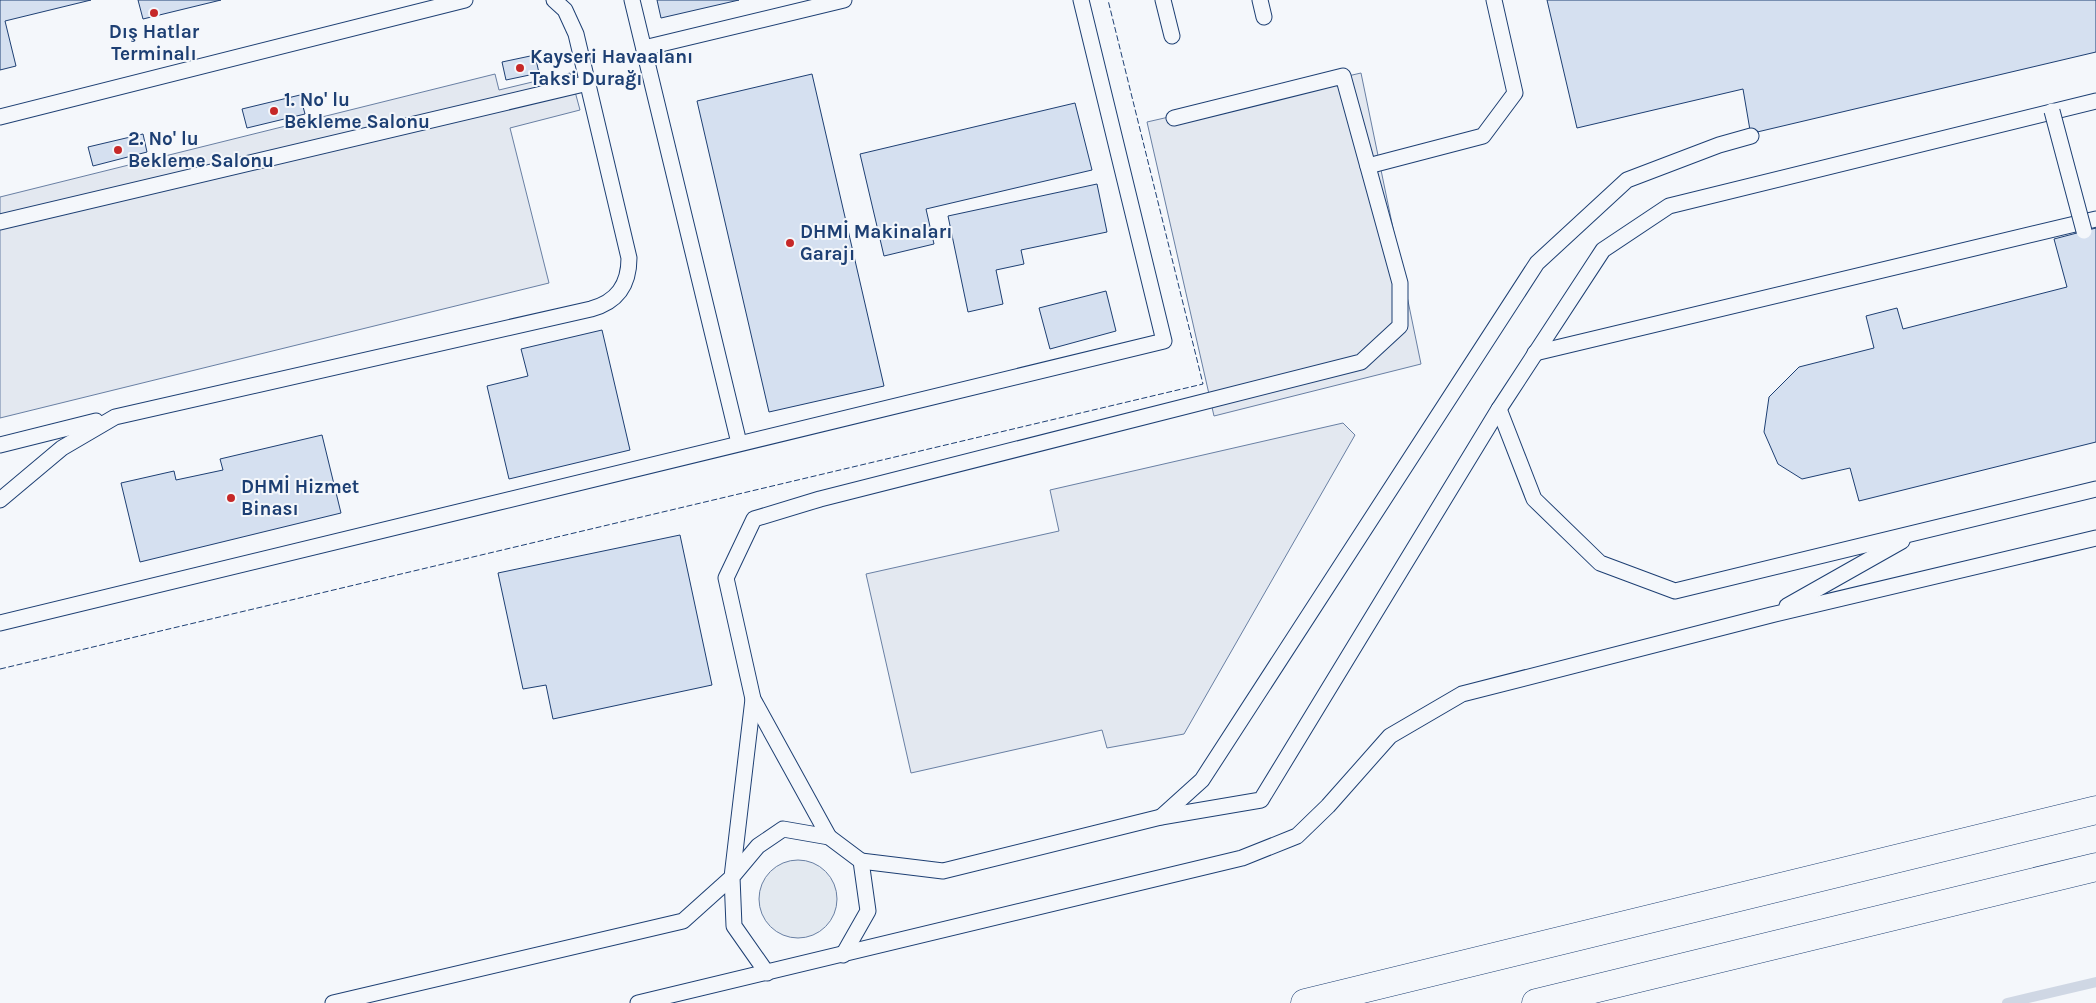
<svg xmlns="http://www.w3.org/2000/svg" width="2096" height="1003" viewBox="0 0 2096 1003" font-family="Karla,sans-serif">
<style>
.green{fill:#e3e9f0;stroke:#687fa3}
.parking{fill:#e3e8f0;stroke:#687fa3}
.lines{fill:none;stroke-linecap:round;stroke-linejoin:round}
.stream{stroke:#cfd7e4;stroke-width:10}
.building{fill:#d5e0f0;stroke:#1d3f73}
.service-casing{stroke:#1d3f73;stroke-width:17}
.secondary-casing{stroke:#1d3f73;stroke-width:29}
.service{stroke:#f4f7fb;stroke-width:15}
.secondary{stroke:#f4f7fb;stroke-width:28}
.service-bridge-casing{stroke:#1d3f73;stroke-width:17;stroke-linecap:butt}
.service-bridge{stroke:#f4f7fb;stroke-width:15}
.fence{stroke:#1d3f73;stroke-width:1;stroke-dasharray:6 2.5;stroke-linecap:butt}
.poi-dot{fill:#c62828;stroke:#f4f7fb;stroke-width:2}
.labels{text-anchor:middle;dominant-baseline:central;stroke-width:4;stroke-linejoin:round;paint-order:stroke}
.poi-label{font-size:19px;font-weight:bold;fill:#1d3f73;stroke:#f4f7fb;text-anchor:start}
</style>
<rect width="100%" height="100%" fill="#f4f7fb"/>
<circle class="green" cx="798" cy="899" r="39"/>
<g class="parking">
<path d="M570 73 580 110 510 128 549 283 0 418V197L495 74 499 90Z"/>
<path d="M1361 73 1421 364 1214 416 1147 122Z"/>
<path d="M1343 423 1355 435 1184 734 1107 748 1102 730 911 773 866 574 1059 531 1050 490Z"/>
</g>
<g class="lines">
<path class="stream" d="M2007 1003 2096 982"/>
</g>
<g class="building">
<path d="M0 0H91L5 21 16 66 0 70Z"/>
<path d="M138 0H221L143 19Z"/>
<path d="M657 0H739L661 18Z"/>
<path d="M1547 0H2096V52L1753 133 1751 136 1743 89 1577 128Z"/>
<path d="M535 55 539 73 506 80 502 62Z"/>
<path d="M812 74 884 386 769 412 697 101Z"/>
<path d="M300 95 305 114 247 128 242 109Z"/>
<path d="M1075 103 1092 170 926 209 934 244 884 256 860 154Z"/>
<path d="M143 134 147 152 93 166 88 147Z"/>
<path d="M1097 184 1107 232 1021 250 1024 264 996 270 1003 304 968 312 948 216Z"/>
<path d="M2096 228V442L1859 501 1850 468 1802 479 1778 464 1764 432 1769 397 1799 367 1874 348 1866 316 1897 308 1903 329 2067 287 2054 239Z"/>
<path d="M1106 291 1116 331 1050 349 1039 308Z"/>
<path d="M602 330 630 450 509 479 487 386 528 376 521 349Z"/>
<path d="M322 435 341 513 140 562 121 483 174 471 176 480 223 470 220 459Z"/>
<path d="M680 535 712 685 553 719 546 685 523 689 498 573Z"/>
</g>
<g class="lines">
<g class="service-casing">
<g id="service">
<path d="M632 0 739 443"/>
<path d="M1163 0 1172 36"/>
<path d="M1260 0 1264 17"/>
<path d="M644 48 844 0"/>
<path d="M0 117 465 0"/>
<path d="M1368 166 1483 136 1515 93 1494 0"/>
<path d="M0 222 588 83"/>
<path d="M1535 353 2096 219"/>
<path d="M1499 409 1534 499 1600 563 1675 591 2096 489"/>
<path d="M0 445 96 421"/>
<path d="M0 500 62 448 115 417 591 309C617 302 629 285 629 258L576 34 565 10 554 0"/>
<path d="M1787 606 1902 541"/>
<path d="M0 623 1164 341 1081 0"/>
<path d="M1161 817 1202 780 1537 263 1627 180 1719 145 1751 136"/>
<path d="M829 837 753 699 726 578 754 519 820 499 1361 362 1400 326V283L1343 76 1174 118"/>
<path d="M861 861 943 871 1161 817 1261 800 1499 409 1603 250 1669 206 2096 101"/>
<path d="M767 973 734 926 732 877 758 846 783 829 829 837 861 861 868 911 843 955"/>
<path d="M333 1003 683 921 732 877 753 699"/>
<path d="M638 1003 1242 858 1297 836 1328 806 1390 736 1462 694 1771 615 2096 538"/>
</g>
</g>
<g class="secondary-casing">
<g id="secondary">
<path d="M1305 1003 2096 810"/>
<path d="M1536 1003 2096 867"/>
</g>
</g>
<use href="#service" class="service"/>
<use href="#secondary" class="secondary"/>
<g class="service-bridge-casing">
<path id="service-bridge" d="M2052 111 2084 231"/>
</g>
<use href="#service-bridge" class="service-bridge"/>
<path class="fence" d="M0 669 1203 384 1108 0"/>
</g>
<g class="poi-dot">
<circle cx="154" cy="13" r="5"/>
<circle cx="520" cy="68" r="5"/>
<circle cx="274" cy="111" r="5"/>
<circle cx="118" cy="150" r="5"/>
<circle cx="790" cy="243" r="5"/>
<circle cx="231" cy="498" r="5"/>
</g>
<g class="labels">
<g class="poi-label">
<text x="154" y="32" text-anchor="middle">Dış Hatlar<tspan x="154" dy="22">Terminalı</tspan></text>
<text x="530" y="57">Kayseri Havaalanı<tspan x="530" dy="22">Taksi Durağı</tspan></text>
<text x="284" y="100">1. No' lu<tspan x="284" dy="22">Bekleme Salonu</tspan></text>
<text x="128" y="139">2. No' lu<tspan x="128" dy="22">Bekleme Salonu</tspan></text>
<text x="800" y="232">DHMİ Makinaları<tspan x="800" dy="22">Garajı</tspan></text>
<text x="241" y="487">DHMİ Hizmet<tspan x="241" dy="22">Binası</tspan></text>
</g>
</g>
</svg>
